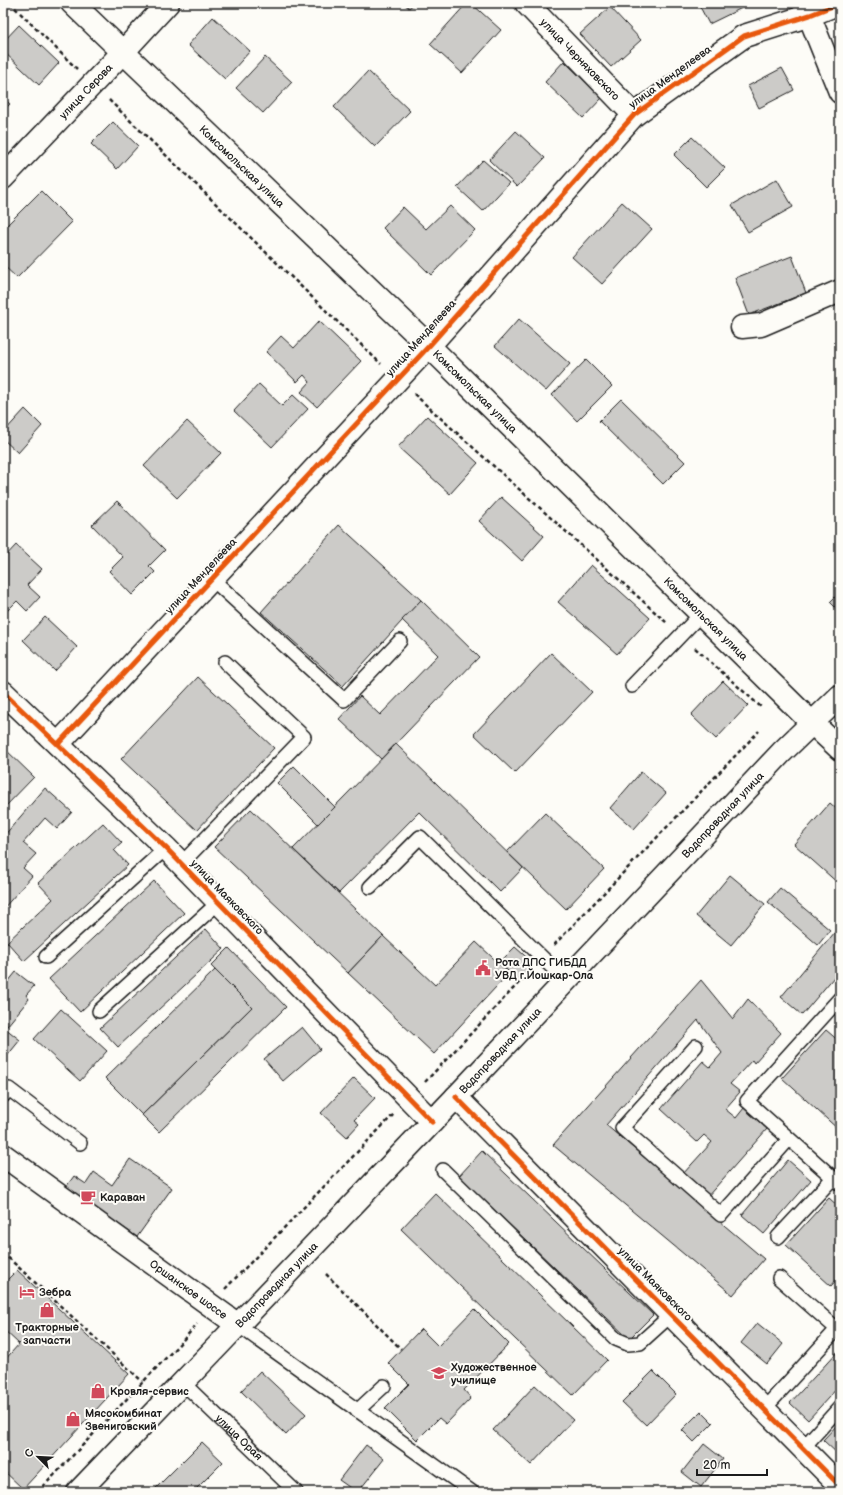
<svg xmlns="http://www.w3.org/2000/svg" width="843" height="1495" viewBox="0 0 843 1495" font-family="'Balsamiq Sans',sans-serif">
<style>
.building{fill:#cccbc8;stroke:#1c1c1c}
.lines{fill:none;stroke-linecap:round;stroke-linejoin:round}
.service-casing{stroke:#1c1c1c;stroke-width:16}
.minor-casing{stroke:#1c1c1c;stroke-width:25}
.tertiary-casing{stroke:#1c1c1c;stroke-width:25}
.secondary-casing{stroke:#1c1c1c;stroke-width:25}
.primary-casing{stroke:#1c1c1c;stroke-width:25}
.path{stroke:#1c1c1c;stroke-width:2.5;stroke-dasharray:4 3;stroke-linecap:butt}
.service{stroke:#fdfcf7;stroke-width:13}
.minor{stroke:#fdfcf7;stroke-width:22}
.tertiary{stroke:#fdfcf7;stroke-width:22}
.secondary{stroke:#fdfcf7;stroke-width:22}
.primary{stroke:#fdfcf7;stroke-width:22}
.cycleway-casing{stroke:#fdfcf7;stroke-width:8}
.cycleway{stroke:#e8590c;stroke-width:5}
.labels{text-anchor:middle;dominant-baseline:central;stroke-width:4;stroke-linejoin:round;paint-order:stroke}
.street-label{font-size:11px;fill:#1c1c1c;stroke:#fdfcf7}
.poi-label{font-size:11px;font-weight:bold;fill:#1c1c1c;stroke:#fdfcf7;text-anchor:start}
</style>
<rect width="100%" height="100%" fill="#fdfcf7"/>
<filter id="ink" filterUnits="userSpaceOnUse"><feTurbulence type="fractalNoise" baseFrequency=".025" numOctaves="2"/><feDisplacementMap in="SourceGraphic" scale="8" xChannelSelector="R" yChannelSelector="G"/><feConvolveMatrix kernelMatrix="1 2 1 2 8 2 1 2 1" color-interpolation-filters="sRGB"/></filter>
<g filter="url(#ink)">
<g class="building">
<path d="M403 3H415L409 8Z"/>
<path d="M467 3H471L501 30 462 73 430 44Z"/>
<path d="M698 3H747L748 5 709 24Z"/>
<path d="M610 7 641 40 611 67 580 34Z"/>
<path d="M213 17 250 51 225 79 188 45Z"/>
<path d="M19 25 59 63 39 85 3 51V42Z"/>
<path d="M265 57 292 82 263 113 236 88Z"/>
<path d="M564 61 602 98 583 118 545 82Z"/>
<path d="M782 68 794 90 759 108 748 86Z"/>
<path d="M368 71 410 111 375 147 334 107Z"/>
<path d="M3 98 10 104 3 111Z"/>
<path d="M113 122 138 146 117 169 91 144Z"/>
<path d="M516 131 545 158 517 187 489 160Z"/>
<path d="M692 137 725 168 706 187 674 155Z"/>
<path d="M483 160 509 183 483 211 457 187Z"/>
<path d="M777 179 793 207 748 232 732 205Z"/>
<path d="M41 191 72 222 17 278 3 265V229Z"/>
<path d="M622 202 652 229 602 284 572 257Z"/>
<path d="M450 206 475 230 431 275 383 228 403 207 426 229Z"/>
<path d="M792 256 806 293 749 315 735 278Z"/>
<path d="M519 319 570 364 546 391 495 346Z"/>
<path d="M319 321 361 361 317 407 301 392 310 382 304 375 297 382 266 352 281 336 294 348Z"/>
<path d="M586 360 612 386 577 421 552 395Z"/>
<path d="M259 384 282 406 293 395 308 409 272 447 234 411Z"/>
<path d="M621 399 685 462 663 484 599 421Z"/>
<path d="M25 409 42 426 18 453 3 439V433Z"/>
<path d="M427 416 478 463 450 494 398 447Z"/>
<path d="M187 421 221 453 177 498 144 466Z"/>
<path d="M501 497 544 536 522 561 479 521Z"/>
<path d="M117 501 165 550 149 566 155 572 132 595 109 571 123 557 92 525Z"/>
<path d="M339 525 421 600 343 686 261 612Z"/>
<path d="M16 545 42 569 27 585 40 597 27 611 17 601 3 615V559Z"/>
<path d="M591 565 650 618 617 654 558 602Z"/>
<path d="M840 592V612L830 602Z"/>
<path d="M421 600 479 657 381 759 339 719 360 696 380 715 438 655 402 620Z"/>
<path d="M45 617 77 647 55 671 23 640Z"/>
<path d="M551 653 592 692 515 773 474 734Z"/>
<path d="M198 677 274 748 197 830 121 759Z"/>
<path d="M723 681 748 705 716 739 691 715Z"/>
<path d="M396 744 523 868 500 892 419 812 339 893 293 849Z"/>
<path d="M3 747 34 777 3 809Z"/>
<path d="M294 766 335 807 318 824 277 783Z"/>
<path d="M641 772 666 793 634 829 610 808Z"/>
<path d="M45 788 72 812 57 829 45 818 23 843 36 854 23 868 32 876 3 909V837Z"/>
<path d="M830 803 840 812V885L794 844Z"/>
<path d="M251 809 383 936 348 973 214 847Z"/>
<path d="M545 813 604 869 566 909 507 852Z"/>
<path d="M103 823 122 843 114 850 128 865 24 961 7 942 53 899 38 883Z"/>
<path d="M730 875 765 904 731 945 696 916Z"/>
<path d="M154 881 184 913 80 1012 49 979Z"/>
<path d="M780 888 830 930 818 945 768 902Z"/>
<path d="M840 926V970L802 1015 781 997Z"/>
<path d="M206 929 224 949 118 1047 100 1028Z"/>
<path d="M383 936 435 985 476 942 509 973 434 1054 348 973Z"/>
<path d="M515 947 533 963 518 980 499 963Z"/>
<path d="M229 948 286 1007 159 1132 142 1115 252 1007 211 966Z"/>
<path d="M215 970 252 1007 142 1115 105 1078Z"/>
<path d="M16 972 34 986 26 995 29 999 3 1031V978L8 982Z"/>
<path d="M701 980 733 1019 748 999 781 1033 754 1063 752 1060 730 1084 740 1092 725 1109 736 1118 744 1108 767 1129 707 1197 682 1175 712 1142 704 1135 697 1142 661 1109 703 1061 710 1067 722 1053 698 1020 606 1125 764 1259 733 1295 553 1145Z"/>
<path d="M61 1009 107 1051 80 1081 34 1039Z"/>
<path d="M302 1027 320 1049 283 1081 264 1059Z"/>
<path d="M5 1028 20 1040 3 1061V1031Z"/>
<path d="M826 1030 840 1042V1131L782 1078Z"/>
<path d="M354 1078 375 1098 354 1120 359 1124 347 1137 321 1113Z"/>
<path d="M482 1151 653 1315 629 1339 459 1176Z"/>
<path d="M130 1159 172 1188 137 1237 66 1187 74 1176 86 1184 94 1172 112 1185Z"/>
<path d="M788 1160 811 1180 764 1234 742 1215Z"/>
<path d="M435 1193 607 1360 573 1395 401 1229Z"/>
<path d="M829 1198 840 1208V1276L831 1286 786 1245Z"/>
<path d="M17 1270 129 1374 23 1489 3 1470V1362L19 1344 3 1329V1284Z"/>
<path d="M474 1309 509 1344 464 1390 471 1398 446 1424 439 1418 417 1440 385 1408 409 1384 388 1363 421 1329 438 1346Z"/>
<path d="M757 1323 783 1344 767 1364 741 1343Z"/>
<path d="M840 1349V1385L808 1420 790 1403Z"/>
<path d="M260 1371 306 1414 286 1435 241 1391Z"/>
<path d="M653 1371 676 1394 646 1425 622 1402Z"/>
<path d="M535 1385 573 1420 531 1465 493 1430Z"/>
<path d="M701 1411 713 1423 694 1442 682 1430Z"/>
<path d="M840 1422V1456L823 1440Z"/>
<path d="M202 1442 223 1462 193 1492H157L154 1490Z"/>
<path d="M704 1444 723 1459 701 1487 682 1472Z"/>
<path d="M366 1445 384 1459 358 1492H356L339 1480Z"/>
</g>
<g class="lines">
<g class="service-casing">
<g id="service">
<path d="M212 579 344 700 400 641"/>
<path d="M632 686 701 614"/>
<path d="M181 864 304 737 225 662"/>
<path d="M370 887 420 837 566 981"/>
<path d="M46 957 166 848"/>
<path d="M840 998 747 1101 840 1184"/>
<path d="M99 1011 219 902"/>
<path d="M696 1046 622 1128 721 1215 789 1139"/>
<path d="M3 1096 9 1089 80 1143"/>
<path d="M443 1170 616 1339 628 1344 640 1343 671 1315"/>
<path d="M778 1237 833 1178"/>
<path d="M779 1278 837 1329"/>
<path d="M238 1325 472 1492"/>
<path id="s1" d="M183 1383 296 1492"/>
<path d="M764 1409 840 1326"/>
<path d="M357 1411 384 1386"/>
<path d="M803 1448 840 1407"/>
</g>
</g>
<g class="minor-casing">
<g id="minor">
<path d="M72 3 123 52 168 3"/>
<path id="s2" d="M526 3 634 115"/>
<path d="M804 3 840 92"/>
<path d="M742 327 761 325 840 291"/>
<path d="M3 692 166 848 432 1122"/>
<path d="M58 744 429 346 634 115 744 36 810 15 840 3"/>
<path d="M456 1097 840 1486"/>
</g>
</g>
<g class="tertiary-casing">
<g id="tertiary">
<path id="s3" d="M3 1155 238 1325"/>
</g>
</g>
<g class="secondary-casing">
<g id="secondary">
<path id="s4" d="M3 178 123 52 429 346 812 723 840 749"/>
</g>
</g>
<g class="primary-casing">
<g id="primary">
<path id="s5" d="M78 1492 456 1097 782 752 840 696"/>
</g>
</g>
<g class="path">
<path d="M10 3 77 69"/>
<path d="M109 100 381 364"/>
<path d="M414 394 667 623"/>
<path d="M695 648 761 707"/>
<path d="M554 945 759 731"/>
<path d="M425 1082 530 971"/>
<path d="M3 1253 143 1382"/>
<path d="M326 1274 401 1349"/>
<path d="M225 1289 394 1114"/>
<path d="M38 1492 184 1339 197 1324"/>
</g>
<use href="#service" class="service"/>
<use href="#minor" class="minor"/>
<use href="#tertiary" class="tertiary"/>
<use href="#secondary" class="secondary"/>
<use href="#primary" class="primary"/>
<g class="cycleway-casing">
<g id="cycleway">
<path d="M3 692 166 848 432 1122"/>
<path d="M58 744 429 346 634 115 744 36 810 15 840 3"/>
<path d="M456 1097 840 1486"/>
</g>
</g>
<use href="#cycleway" class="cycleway"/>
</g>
</g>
<defs>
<g id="civic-bare" transform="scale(1.2)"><path d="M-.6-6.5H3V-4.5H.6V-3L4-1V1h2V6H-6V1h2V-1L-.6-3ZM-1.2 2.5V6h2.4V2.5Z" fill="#d1495b" stroke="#fdfcf7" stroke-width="2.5" paint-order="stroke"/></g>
<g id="cafe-bare" transform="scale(1.2)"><path d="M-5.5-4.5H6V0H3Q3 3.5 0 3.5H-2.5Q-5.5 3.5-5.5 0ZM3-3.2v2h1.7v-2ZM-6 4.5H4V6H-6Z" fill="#d1495b" stroke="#fdfcf7" stroke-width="2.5" paint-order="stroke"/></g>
<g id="hotel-bare" transform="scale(1.2)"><path d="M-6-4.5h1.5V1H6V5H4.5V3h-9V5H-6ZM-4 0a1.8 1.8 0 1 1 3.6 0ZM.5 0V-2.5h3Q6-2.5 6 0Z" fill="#d1495b" stroke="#fdfcf7" stroke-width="2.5" paint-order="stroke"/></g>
<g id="shop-bare" transform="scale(1.2)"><path d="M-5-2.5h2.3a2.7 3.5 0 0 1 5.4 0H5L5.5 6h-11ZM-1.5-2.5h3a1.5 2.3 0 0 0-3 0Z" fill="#d1495b" stroke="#fdfcf7" stroke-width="2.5" paint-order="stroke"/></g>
<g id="university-bare" transform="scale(1.2)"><path d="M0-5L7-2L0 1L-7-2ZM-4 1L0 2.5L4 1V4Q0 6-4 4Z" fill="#d1495b" stroke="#fdfcf7" stroke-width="2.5" paint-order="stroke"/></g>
</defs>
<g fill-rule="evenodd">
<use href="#civic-bare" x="483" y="968"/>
<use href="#cafe-bare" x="88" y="1197"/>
<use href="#hotel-bare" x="27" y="1292"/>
<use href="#shop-bare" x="47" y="1310"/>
<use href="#university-bare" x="439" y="1373"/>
<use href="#shop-bare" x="98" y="1391"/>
<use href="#shop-bare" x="73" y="1419"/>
</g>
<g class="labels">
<g class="street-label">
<text stroke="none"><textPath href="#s2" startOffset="78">улица Черняховского</textPath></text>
<text transform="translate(670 77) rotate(-36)">улица Менделеева</text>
<text stroke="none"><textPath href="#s4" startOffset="120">улица Серова</textPath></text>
<text stroke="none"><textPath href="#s4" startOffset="339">Комсомольская улица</textPath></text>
<text transform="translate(421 338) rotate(-48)">улица Менделеева</text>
<text stroke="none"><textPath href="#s4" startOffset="663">Комсомольская улица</textPath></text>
<text transform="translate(201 576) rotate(-47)">улица Менделеева</text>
<text stroke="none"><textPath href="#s4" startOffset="987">Комсомольская улица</textPath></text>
<text stroke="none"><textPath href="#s5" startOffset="935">Водопроводная улица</textPath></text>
<text transform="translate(227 897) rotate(46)">улица Маяковского</text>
<text stroke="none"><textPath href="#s5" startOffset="611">Водопроводная улица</textPath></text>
<text transform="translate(655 1284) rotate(45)">улица Маяковского</text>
<text stroke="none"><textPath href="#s5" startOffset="287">Водопроводная улица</textPath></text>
<text stroke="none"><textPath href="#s3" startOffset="229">Оршанское шоссе</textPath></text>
<text stroke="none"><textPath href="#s1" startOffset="78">улица Орая</textPath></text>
</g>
<g class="poi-label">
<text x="495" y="962">Рота ДПС ГИБДД<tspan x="495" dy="13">УВД г.Йошкар-Ола</tspan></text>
<text x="100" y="1197">Караван</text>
<text x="39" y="1292">Зебра</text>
<text x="47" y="1327" text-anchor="middle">Тракторные<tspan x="47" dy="13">запчасти</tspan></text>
<text x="451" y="1367">Художественное<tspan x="451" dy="13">училище</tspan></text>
<text x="110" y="1391">Кровля-сервис</text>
<text x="85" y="1413">Мясокомбинат<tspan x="85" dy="13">Звениговский</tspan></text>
</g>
</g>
<rect width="843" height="1495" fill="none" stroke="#fdfcf7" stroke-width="16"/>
<rect x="8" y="8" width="827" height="1479" fill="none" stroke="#1c1c1c" stroke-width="1.5" filter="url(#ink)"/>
<g transform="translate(38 1457) rotate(294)" stroke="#fdfcf7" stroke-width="3" paint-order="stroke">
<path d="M0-3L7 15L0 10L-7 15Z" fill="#1c1c1c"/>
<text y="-6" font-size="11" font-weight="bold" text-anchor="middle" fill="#1c1c1c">С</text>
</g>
<path d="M697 1469v6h70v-6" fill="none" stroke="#1c1c1c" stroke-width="2"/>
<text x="703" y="1469" font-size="12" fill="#1c1c1c" stroke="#fdfcf7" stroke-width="3" paint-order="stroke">20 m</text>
</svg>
